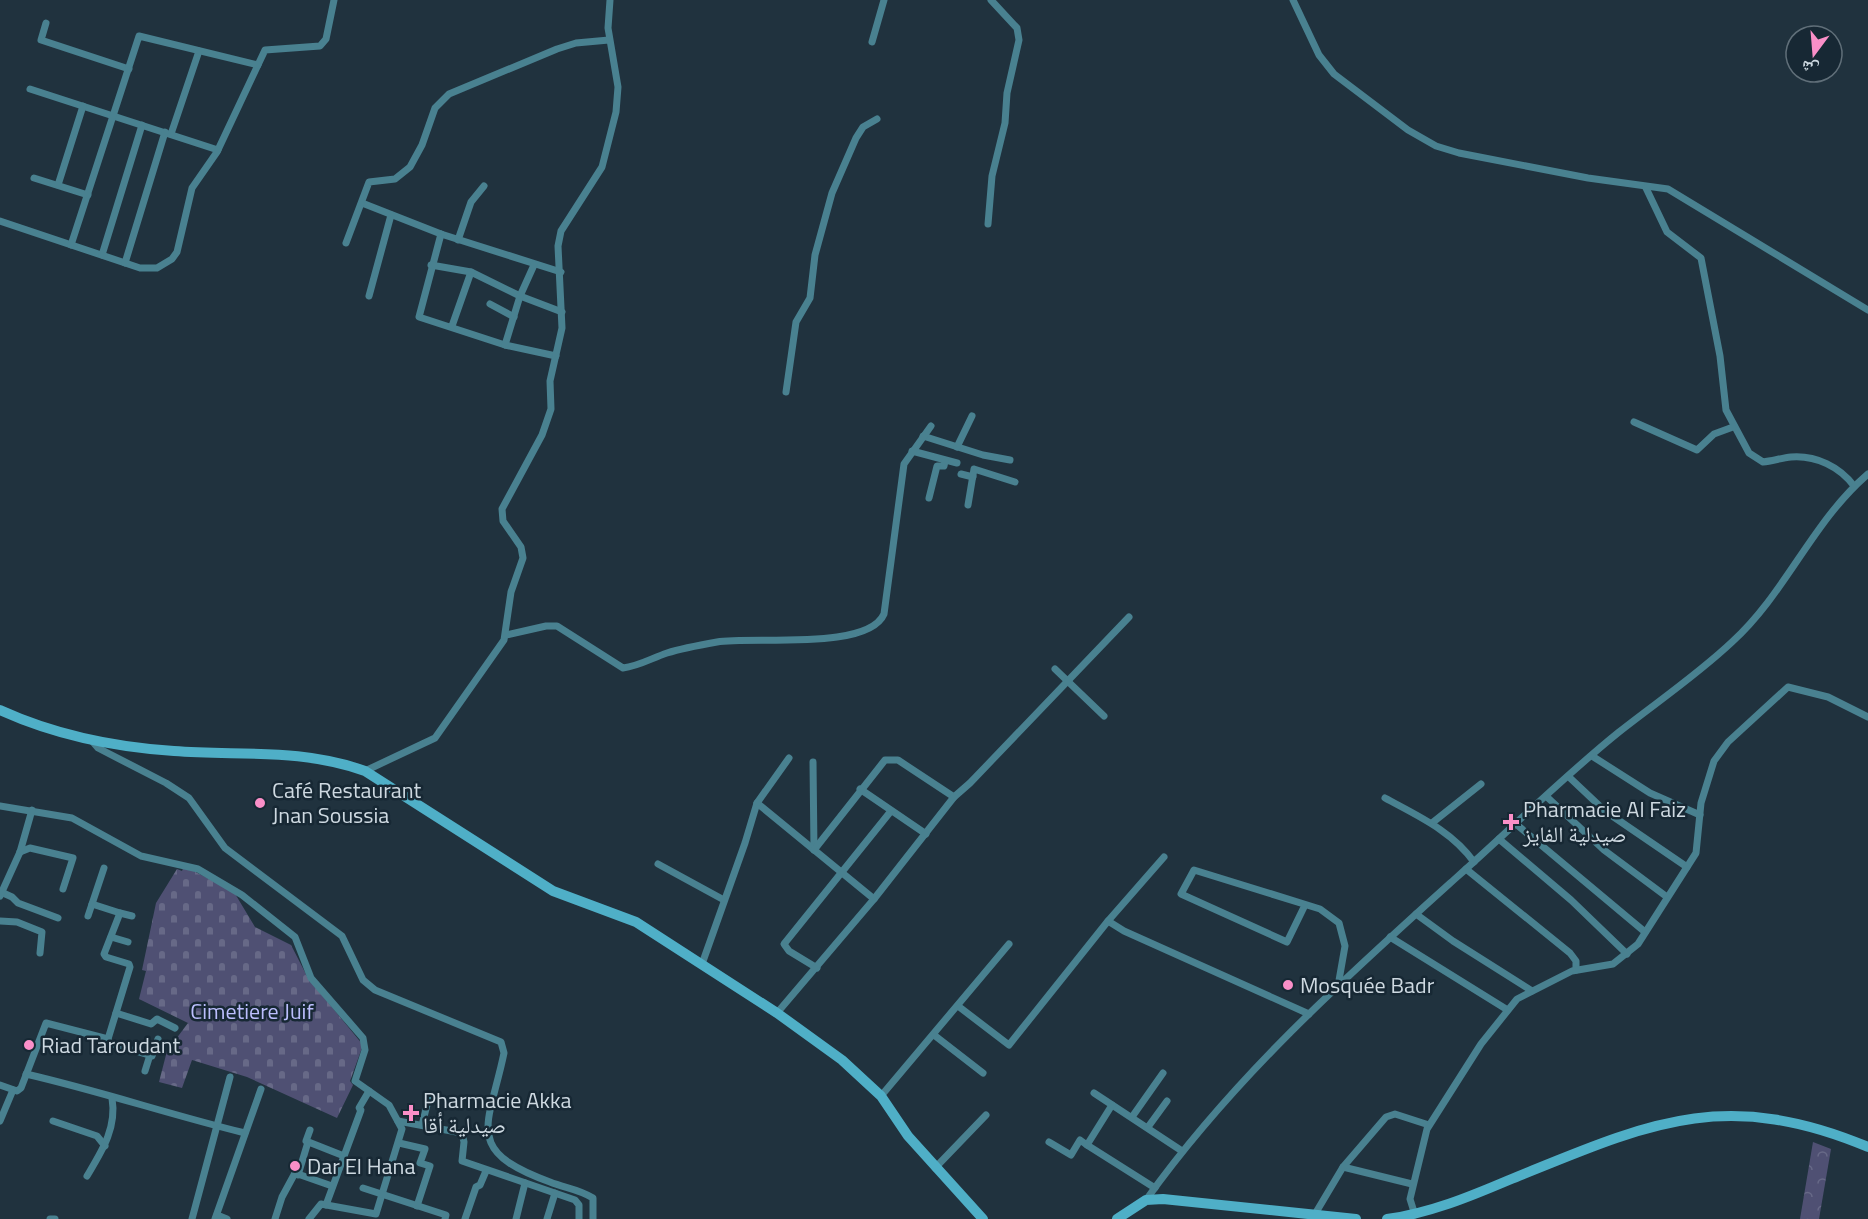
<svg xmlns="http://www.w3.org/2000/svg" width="1868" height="1219" viewBox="0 0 1868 1219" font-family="'Titillium Web','Noto Naskh Arabic',sans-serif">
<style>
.forest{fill:url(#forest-crowns)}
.cemetery{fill:url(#cemetery-stones)}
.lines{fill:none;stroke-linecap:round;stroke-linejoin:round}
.minor{stroke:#498190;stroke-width:7}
.secondary{stroke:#4fafc7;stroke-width:10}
.poi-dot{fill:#fa8fc8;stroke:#172834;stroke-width:2}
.labels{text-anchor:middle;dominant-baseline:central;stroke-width:5;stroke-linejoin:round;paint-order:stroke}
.poi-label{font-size:22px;fill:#ced9e1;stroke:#172834;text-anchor:start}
.park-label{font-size:22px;fill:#bcbffe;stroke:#172834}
</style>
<defs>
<pattern id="forest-crowns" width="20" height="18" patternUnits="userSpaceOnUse" patternTransform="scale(1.5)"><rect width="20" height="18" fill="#4f5073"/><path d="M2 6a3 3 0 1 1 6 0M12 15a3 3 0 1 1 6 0" fill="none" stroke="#676987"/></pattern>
<pattern id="cemetery-stones" width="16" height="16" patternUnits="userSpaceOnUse" patternTransform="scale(1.5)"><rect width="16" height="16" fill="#4f5073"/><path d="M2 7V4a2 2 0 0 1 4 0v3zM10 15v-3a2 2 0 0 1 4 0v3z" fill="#676987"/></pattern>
</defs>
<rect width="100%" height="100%" fill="#20323e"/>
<path class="forest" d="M1813 1142 1831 1149 1819 1219H1800Z"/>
<path class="cemetery" d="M184 866 234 892 255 927 291 945 308 978 363 1045 350 1081 353 1085 337 1118 247 1077 192 1060 182 1088 159 1082 167 1051 188 1023 139 999 146 971 142 970 156 903 177 869 182 871Z"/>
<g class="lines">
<g class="minor">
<path d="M1293 0 1319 55 1334 74 1408 130 1436 146 1459 153 1588 178 1668 189 1868 310"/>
<path d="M46 23 41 40 129 69"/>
<path d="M872 42 884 0"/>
<path d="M30 89 218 150"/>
<path d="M171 134 199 51"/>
<path d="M34 178 88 195"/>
<path d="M58 185 83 106"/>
<path d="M1646 188 1667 232 1701 258 1720 356 1726 410 1749 453 1763 462C1772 461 1782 458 1791 457 1816 455 1840 467 1854 486"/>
<path d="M362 203 441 234 561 272"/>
<path d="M0 221 140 268H157L172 259 177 252 192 188 217 152 265 50 320 46 326 39 334 0"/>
<path d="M988 224 992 176 1005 123 1007 93 1019 40 1017 28 991 0"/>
<path d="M441 234 419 317 505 345 556 356"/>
<path d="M458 240 471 202 484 186"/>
<path d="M346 243 369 182 395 179 410 167 422 145 435 108 449 94 557 49 576 43 609 40"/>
<path d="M71 245 139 36 258 65"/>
<path d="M102 255 142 125"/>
<path d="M125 263 165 132"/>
<path d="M431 265 471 272 520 296 562 312"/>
<path d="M369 296 391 215"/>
<path d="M490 304 514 317"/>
<path d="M452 326 471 272"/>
<path d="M505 345 520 296 534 265"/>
<path d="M786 392 796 322 810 298 815 255 832 193 856 138 863 127 877 119"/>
<path d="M1634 422 1697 450 1714 434 1733 427"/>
<path d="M923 436 983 455 1010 460"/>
<path d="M957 447 972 416"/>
<path d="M912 451 957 463"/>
<path d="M961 474 973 477"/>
<path d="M929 498 937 466H944L945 461"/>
<path d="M968 505 974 469 1015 482"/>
<path d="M506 635 546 626H557L623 668C639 666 652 658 667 653 683 648 700 645 717 642 752 636 868 651 884 614L904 464 931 426"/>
<path d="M1055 669 1104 716"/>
<path d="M92 741 98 748 166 783 189 798 225 848 342 936 363 980 375 990 501 1042 504 1053C489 1126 462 1150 550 1182 565 1188 579 1189 593 1198V1219"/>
<path d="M1592 756 1650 793 1700 815"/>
<path d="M813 762 814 850"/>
<path d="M365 771 435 738 504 640 511 592 523 558 521 547 503 521 502 509 542 435 551 409 550 381 562 328 558 246 561 231 602 167 616 112 618 87 608 28 610 0"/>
<path d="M1569 777 1605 811 1687 867"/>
<path d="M860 789 926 834"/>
<path d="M1547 797 1604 850 1667 897"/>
<path d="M1385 798C1418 816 1452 831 1474 862"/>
<path d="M757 803 874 899"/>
<path d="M0 806 72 818 141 856 198 869 242 895 295 937 311 978 363 1038 365 1050 355 1081 389 1105 402 1129 376 1214 321 1204 309 1219"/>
<path d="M1432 823 1481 784"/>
<path d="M1516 824 1645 932"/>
<path d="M1499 839 1571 900 1627 954"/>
<path d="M814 850 885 760H898L954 797"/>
<path d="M20 852 30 848 73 858 63 889"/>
<path d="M658 864 724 900"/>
<path d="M1466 869 1570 953 1576 961V970"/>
<path d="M1 892 12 897 18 903 58 918"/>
<path d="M0 896 20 852 32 810"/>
<path d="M92 904 120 913"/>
<path d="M1305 905 1287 942 1181 894 1194 870 1320 909 1339 923 1345 946 1338 986"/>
<path d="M1416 914 1453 941 1532 991"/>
<path d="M88 916 104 868"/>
<path d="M0 921 17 922 42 932 40 953"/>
<path d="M1108 921 1124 931 1309 1014"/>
<path d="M111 937 128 942"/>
<path d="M1390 937 1506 1009"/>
<path d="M702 964 745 843 757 803 789 758"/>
<path d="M817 968 789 951 784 944 891 811"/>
<path d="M958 1006 1009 1045 1108 921 1164 857"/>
<path d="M116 1013 151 1024 157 1019 175 1028"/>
<path d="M777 1013 874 899 954 797 970 783 1129 617"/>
<path d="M934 1035 983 1073"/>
<path d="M108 1039 130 967 129 964 106 957 104 954 120 913 132 916"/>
<path d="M145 1071 150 1055"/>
<path d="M26 1074C100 1091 171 1115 245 1133"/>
<path d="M0 1085 17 1091 21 1088 46 1023 108 1039 109 1043 152 1056 158 1039"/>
<path d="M1094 1093 1182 1151"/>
<path d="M881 1096 1009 944"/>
<path d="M1112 1105 1087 1145 1155 1188"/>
<path d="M1132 1117 1163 1073"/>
<path d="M0 1121 13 1090"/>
<path d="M53 1121 97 1136 105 1146"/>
<path d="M398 1121 462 1133 464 1142 462 1161 575 1200 579 1205V1219"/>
<path d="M422 1125 429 1097"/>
<path d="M1148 1127 1167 1101"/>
<path d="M310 1130 306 1141 344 1156"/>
<path d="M1049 1142 1071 1155 1080 1140 1087 1145"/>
<path d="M399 1143 425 1149 420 1163 430 1166 417 1206"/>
<path d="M1343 1167 1412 1184"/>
<path d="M935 1168 986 1115"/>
<path d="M298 1175 308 1142"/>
<path d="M87 1176C102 1151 117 1128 112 1098"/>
<path d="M363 1188 446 1215 445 1219"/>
<path d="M1146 1200C1234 1077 1346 977 1457 877 1511 829 1563 777 1619 732 1657 702 1697 675 1732 642 1786 593 1812 522 1868 474"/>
<path d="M326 1205 361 1110 359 1108 369 1091"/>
<path d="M1315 1214 1343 1167 1386 1117 1395 1114 1429 1125"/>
<path d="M217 1215 227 1219"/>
<path d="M1415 1215 1410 1199 1427 1129 1481 1044 1517 999 1572 971 1613 964 1638 944 1696 853 1701 803 1714 761 1728 742 1788 687 1828 697 1868 717"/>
<path d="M50 1219H55"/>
<path d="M192 1219 230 1077"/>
<path d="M215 1219 261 1089"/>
<path d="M275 1219 282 1197 295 1173 332 1186"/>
<path d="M465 1219 476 1187 480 1185 486 1171"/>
<path d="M516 1219 525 1183"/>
<path d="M547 1219 555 1193"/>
</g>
<g class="secondary">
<path d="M0 710C55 735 113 747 174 751 239 756 301 748 365 771L553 891 636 922 777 1013 842 1060 881 1096 908 1136 983 1219"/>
<path d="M1117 1219 1146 1200 1163 1199 1356 1219"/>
<path d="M1387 1219C1430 1213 1469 1197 1509 1180 1645 1125 1722 1086 1868 1147"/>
</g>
</g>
<g class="poi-dot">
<circle cx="260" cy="803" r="6"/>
<path d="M1508 813h6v6h6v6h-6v6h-6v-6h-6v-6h6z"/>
<circle cx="1288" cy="985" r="6"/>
<circle cx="29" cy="1045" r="6"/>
<path d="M408 1104h6v6h6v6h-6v6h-6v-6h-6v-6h6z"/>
<circle cx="295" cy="1166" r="6"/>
</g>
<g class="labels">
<g class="poi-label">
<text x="272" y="790">Café Restaurant<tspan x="272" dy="25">Jnan Soussia</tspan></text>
<text x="1523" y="809">Pharmacie Al Faiz<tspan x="1523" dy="25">صيدلية الفايز</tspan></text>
<text x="1300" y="985">Mosquée Badr</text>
<text x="41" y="1045">Riad Taroudant</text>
<text x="423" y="1100">Pharmacie Akka<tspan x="423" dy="25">صيدلية أقا</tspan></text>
<text x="307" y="1166">Dar El Hana</text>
</g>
<g class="park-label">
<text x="252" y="1011">Cimetiere Juif</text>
</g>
</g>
<g transform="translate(1814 54) rotate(196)"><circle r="28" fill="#172834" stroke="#606f79" stroke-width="1.5"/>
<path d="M0-4.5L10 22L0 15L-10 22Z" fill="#fa8fc8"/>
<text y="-9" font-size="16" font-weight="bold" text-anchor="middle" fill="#ced9e1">ش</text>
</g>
</svg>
